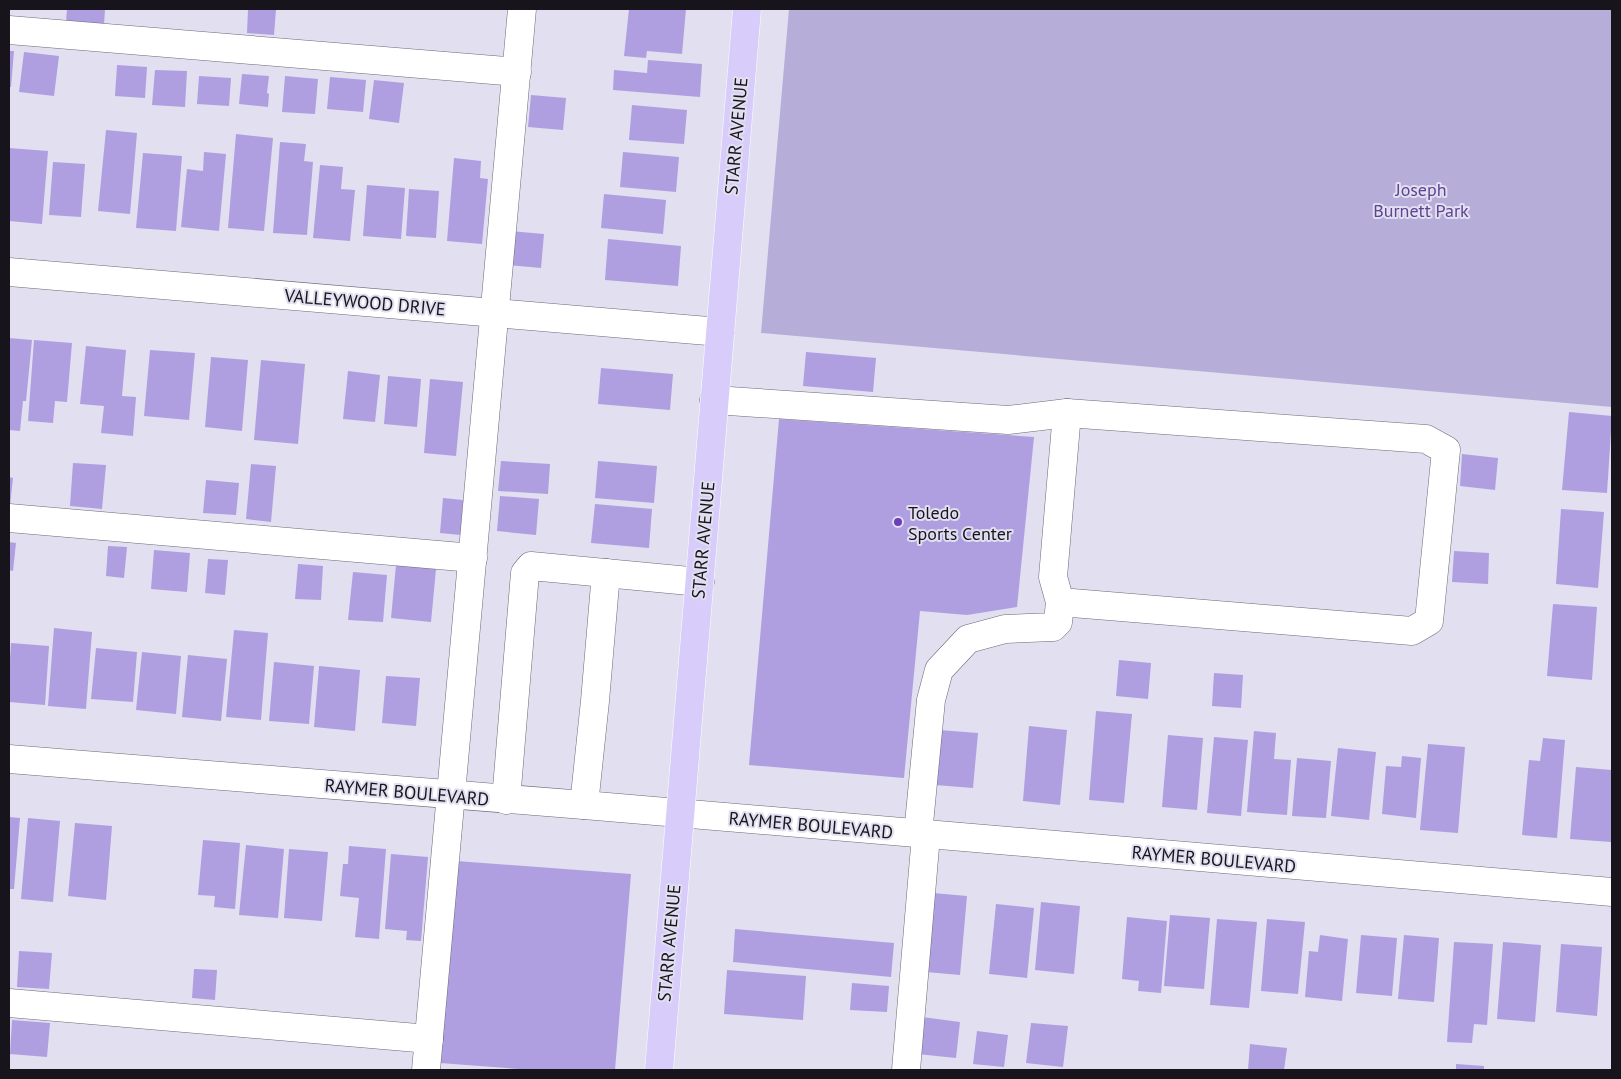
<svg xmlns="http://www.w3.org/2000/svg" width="1621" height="1079" viewBox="0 0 1621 1079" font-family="'PT Sans',sans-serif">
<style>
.green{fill:#b7add9}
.building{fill:#af9fe1}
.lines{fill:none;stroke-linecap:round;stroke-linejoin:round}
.minor-casing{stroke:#6c6977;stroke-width:29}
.major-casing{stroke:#fff;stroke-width:29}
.minor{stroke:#fff;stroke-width:28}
.major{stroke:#d8cdfa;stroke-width:28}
.poi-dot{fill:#6a3fb7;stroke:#e2dff0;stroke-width:2}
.labels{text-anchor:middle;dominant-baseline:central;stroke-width:4;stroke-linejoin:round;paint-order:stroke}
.street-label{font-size:18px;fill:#17151b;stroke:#e2dff0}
.park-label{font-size:18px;fill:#5c4493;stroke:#e2dff0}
.poi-label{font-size:18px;fill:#17151b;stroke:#e2dff0;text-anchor:start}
</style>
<rect width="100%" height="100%" fill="#e2dff0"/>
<path class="green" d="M789 9H1612V407L761 333Z"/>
<g class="building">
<path d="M67 9H105L104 25 66 22Z"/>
<path d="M248 9H276L274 35 247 33Z"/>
<path d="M629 9H686L682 54 647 51 646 58 624 56Z"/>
<path d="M9 51H14L11 87H9Z"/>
<path d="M24 52 59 56 54 96 19 92Z"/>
<path d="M648 60 702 64 700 97 613 90 614 70 647 73Z"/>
<path d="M117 65 147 67 145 98 115 96Z"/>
<path d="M155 70 187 71 185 107 152 105Z"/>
<path d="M242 74 269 76 267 93 269 94 268 107 239 104Z"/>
<path d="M199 76 231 78 229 106 197 104Z"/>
<path d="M285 76 318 79 315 114 282 112Z"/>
<path d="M330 77 366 80 363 112 327 109Z"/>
<path d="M374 80 404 83 399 123 369 119Z"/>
<path d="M531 95 566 98 563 130 528 127Z"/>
<path d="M632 105 687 110 684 144 629 140Z"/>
<path d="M106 130 137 133 130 214 98 211Z"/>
<path d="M236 134 273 138 264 231 228 228Z"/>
<path d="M280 142 306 144 304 161 313 162 307 235 273 233Z"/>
<path d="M9 148 48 151 42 224 9 221Z"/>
<path d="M204 152 226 154 219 231 181 227 187 169 203 171Z"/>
<path d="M623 152 679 157 676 192 620 187Z"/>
<path d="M143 153 182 156 176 231 136 228Z"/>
<path d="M454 158 481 161 480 178 488 179 482 244 447 241Z"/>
<path d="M53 162 85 164 81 217 49 215Z"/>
<path d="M320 165 343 167 341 189 355 190 350 241 313 238Z"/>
<path d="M367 185 405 188 401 239 363 236Z"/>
<path d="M409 189 439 191 436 238 406 236Z"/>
<path d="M604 194 666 200 663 234 601 228Z"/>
<path d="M510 231 544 234 541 268 507 265Z"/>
<path d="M608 239 681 246 678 286 605 280Z"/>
<path d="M9 338 32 340 26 401H23L20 431 9 430Z"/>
<path d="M34 340 72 343 67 402 55 401 53 423 28 421Z"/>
<path d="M86 346 126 350 122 396 136 397 133 436 101 433 104 406 80 404Z"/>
<path d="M150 350 195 353 189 420 144 416Z"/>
<path d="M806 352 876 358 873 392 803 386Z"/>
<path d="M211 357 248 360 242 431 205 427Z"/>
<path d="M261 360 305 364 298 444 254 440Z"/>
<path d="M601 368 673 374 670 410 598 404Z"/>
<path d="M348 371 380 375 375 422 343 419Z"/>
<path d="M388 376 421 379 417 427 384 424Z"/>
<path d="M430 379 463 382 456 456 424 453Z"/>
<path d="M1569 412 1612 416 1607 493 1562 490Z"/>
<path d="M779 419 1034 437 1017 607 967 615 920 611 904 778 749 765Z"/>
<path d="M1462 454 1498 458 1495 490 1460 486Z"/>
<path d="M501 461 550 464 548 494 498 491Z"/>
<path d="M598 461 657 466 654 503 595 498Z"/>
<path d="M73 463 106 465 102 509 70 506Z"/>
<path d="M251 464 276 466 271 522 246 519Z"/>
<path d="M9 477 13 478 10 506H9Z"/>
<path d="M206 480 239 483 236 515 203 513Z"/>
<path d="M500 496 539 499 536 535 497 531Z"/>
<path d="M443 498 463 500 461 535 440 533Z"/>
<path d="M595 504 652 509 649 548 591 543Z"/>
<path d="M1561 509 1604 512 1598 588 1556 584Z"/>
<path d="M9 542 16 543 13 571 9 570Z"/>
<path d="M108 546 127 547 124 578 106 576Z"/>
<path d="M154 550 190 553 187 592 151 589Z"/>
<path d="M1454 551 1489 553 1488 584 1452 582Z"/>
<path d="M208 559 228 560 225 595 205 593Z"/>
<path d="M298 564 323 566 321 600 295 599Z"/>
<path d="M396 565 436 569 431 622 391 618Z"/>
<path d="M353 572 387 575 383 622 348 620Z"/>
<path d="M1553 604 1597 607 1592 680 1547 676Z"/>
<path d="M54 628 92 632 86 709 48 706Z"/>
<path d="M234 630 268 633 261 720 226 717Z"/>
<path d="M11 643 49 646 45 705 9 702V675Z"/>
<path d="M96 648 137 652 133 702 91 699Z"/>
<path d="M142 652 181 656 176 714 136 710Z"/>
<path d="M188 655 227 659 221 721 182 717Z"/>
<path d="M1119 660 1151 663 1148 699 1116 696Z"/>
<path d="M274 662 314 666 309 724 269 721Z"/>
<path d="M319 666 360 670 355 731 314 727Z"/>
<path d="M1214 673 1243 675 1241 708 1212 706Z"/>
<path d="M386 676 420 678 416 726 382 723Z"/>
<path d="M1096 711 1132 714 1124 803 1089 800Z"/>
<path d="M1029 726 1067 730 1060 805 1023 801Z"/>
<path d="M939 730 978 733 973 788 935 785Z"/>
<path d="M1254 731 1276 733 1274 759 1291 760 1287 815 1247 812Z"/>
<path d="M1168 735 1203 738 1197 810 1162 807Z"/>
<path d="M1214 737 1248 740 1241 816 1207 813Z"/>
<path d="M1543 738 1565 740 1557 838 1522 835 1529 760 1540 761Z"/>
<path d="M1428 744 1465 747 1458 833 1420 830Z"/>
<path d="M1338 748 1376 752 1369 820 1331 816Z"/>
<path d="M1402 756 1421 758 1416 818 1382 814 1386 766 1401 767Z"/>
<path d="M1297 758 1331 761 1326 818 1292 816Z"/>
<path d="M1576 767 1612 770V823L1611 842 1570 839Z"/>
<path d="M9 817 20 818 14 889H9Z"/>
<path d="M28 818 60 821 53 902 21 899Z"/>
<path d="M75 823 112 826 106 900 68 896Z"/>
<path d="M203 840 240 843 235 909 214 907 215 896 198 895Z"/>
<path d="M246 845 284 849 278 918 239 915Z"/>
<path d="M349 846 386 849 379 939 355 937 359 898 340 896 343 864H348Z"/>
<path d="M289 849 328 852 322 921 284 918Z"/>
<path d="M391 854 428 857 421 941 406 940 407 931 385 929Z"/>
<path d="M456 861 631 874 615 1070H532L440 1063Z"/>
<path d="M933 893 967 896 960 975 926 972Z"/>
<path d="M1041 902 1080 906 1074 974 1035 970Z"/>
<path d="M996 904 1034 908 1027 978 989 974Z"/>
<path d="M1170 915 1210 918 1204 989 1164 986Z"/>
<path d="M1127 917 1167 921 1161 993 1138 991 1139 981 1122 979Z"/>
<path d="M1217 919 1257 922 1249 1008 1210 1005Z"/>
<path d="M1267 919 1305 922 1298 994 1261 991Z"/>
<path d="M735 929 894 943 891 977 733 962Z"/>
<path d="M1320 935 1348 939 1342 1001 1305 997 1309 951 1318 952Z"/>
<path d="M1361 935 1397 938 1392 996 1356 993Z"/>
<path d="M1404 935 1439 938 1434 1002 1398 999Z"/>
<path d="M1454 942 1493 944 1487 1025 1474 1024 1472 1043 1447 1042Z"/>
<path d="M1503 942 1541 945 1535 1022 1497 1019Z"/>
<path d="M1561 944 1602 947 1597 1016 1556 1012Z"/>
<path d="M19 951 52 953 49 989 17 987Z"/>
<path d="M194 969 217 970 215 1000 192 998Z"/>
<path d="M727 970 806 976 803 1020 724 1014Z"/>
<path d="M852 983 889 986 887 1012 850 1010Z"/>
<path d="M922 1017 960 1022 956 1058 917 1054Z"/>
<path d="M12 1020 50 1023 47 1057 10 1054Z"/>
<path d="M1031 1023 1068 1026 1063 1067 1026 1063Z"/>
<path d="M977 1031 1008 1035 1004 1067 973 1064Z"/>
<path d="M1250 1044 1287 1048 1284 1070H1248Z"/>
<path d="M1456 1064 1484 1066V1070H1456Z"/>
</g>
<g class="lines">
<g class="minor-casing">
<g id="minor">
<path d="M9 30 517 72"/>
<path d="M9 272 720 332"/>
<path d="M714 400 1008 420 1067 413 1426 439 1446 450 1429 621 1412 631 1060 602 1058 622 1053 627 1005 629 968 639 939 670 931 700 918 834"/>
<path d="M9 518 473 558"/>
<path d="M1060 602 1053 577 1067 413"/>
<path d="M9 759 584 805 1612 892"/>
<path d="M506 800 525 573 531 566 700 582"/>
<path d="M584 805 595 701 606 573"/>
<path d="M9 1003 429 1039"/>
<path d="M426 1070 522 9"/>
<path d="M906 1070 926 835"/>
</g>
</g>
<g class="major-casing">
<path id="major" d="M659 1070 747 9"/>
</g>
<use href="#minor" class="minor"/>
<use href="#major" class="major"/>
</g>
<circle class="poi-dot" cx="898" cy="522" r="5"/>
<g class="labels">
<g class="street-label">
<text transform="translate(736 136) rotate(-85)">STARR AVENUE</text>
<text transform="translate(365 302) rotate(5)">VALLEYWOOD DRIVE</text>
<text transform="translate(703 540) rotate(-85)">STARR AVENUE</text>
<text transform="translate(407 792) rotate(5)">RAYMER BOULEVARD</text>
<text transform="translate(811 825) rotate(5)">RAYMER BOULEVARD</text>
<text transform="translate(1214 859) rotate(5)">RAYMER BOULEVARD</text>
<text transform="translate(669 943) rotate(-85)">STARR AVENUE</text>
</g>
<g class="park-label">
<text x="1421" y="189">Joseph<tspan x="1421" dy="21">Burnett Park</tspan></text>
</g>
<g class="poi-label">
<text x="908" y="512">Toledo<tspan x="908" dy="21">Sports Center</tspan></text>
</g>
</g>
<rect width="1621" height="1079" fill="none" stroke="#17151b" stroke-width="20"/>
</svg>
